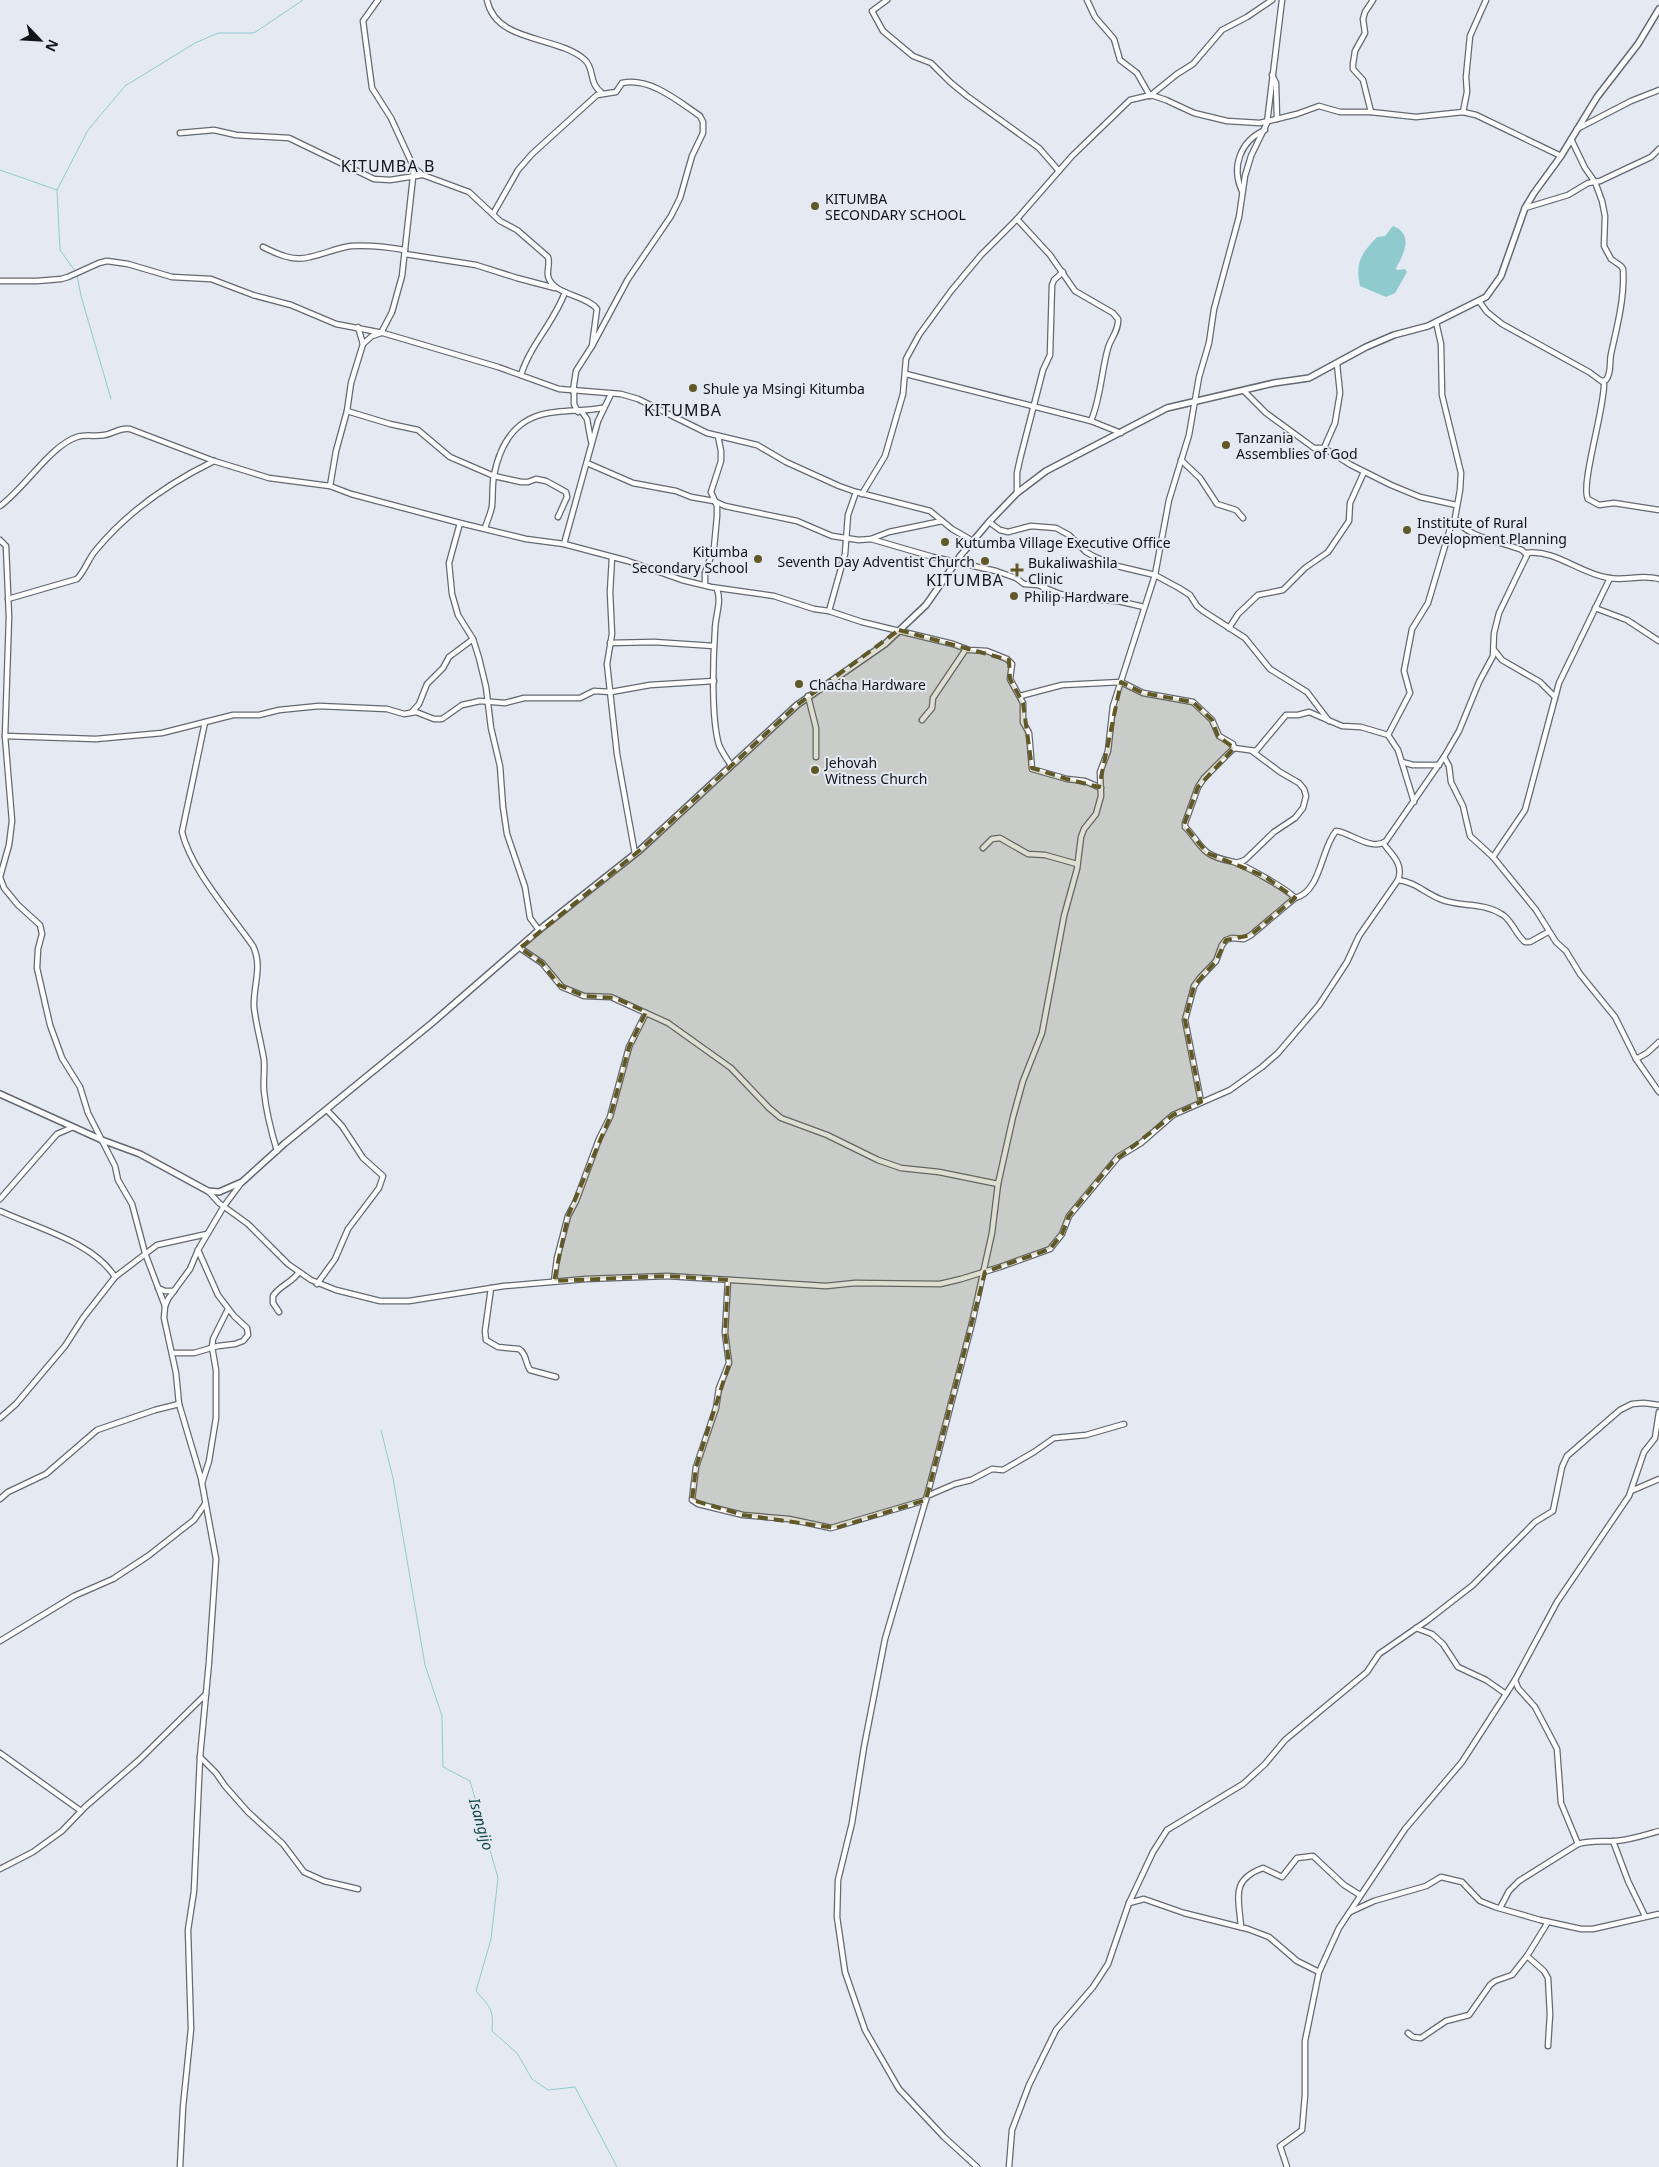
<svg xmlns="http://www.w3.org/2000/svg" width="1659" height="2167" viewBox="0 0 1659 2167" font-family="'Noto Sans',sans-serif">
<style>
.water{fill:#8fcbce}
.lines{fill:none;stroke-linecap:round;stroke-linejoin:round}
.stream{stroke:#8fcbce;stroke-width:1}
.minor-casing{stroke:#646870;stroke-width:7}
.tertiary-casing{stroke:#646870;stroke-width:8}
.minor{stroke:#fff;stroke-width:4.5}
.tertiary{stroke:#fff;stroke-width:5}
.marked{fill:#605825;fill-opacity:0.2;stroke:#605825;stroke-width:4;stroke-dasharray:10 6;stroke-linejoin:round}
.poi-dot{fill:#605825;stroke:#e4e9f2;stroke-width:2}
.labels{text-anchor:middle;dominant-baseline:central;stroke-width:4;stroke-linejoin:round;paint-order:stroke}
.poi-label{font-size:14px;fill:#131418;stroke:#e4e9f2;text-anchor:start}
.water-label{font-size:15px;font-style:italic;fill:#0e4649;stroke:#e4e9f2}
.quarter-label{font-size:16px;letter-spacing:1px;fill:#131418;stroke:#e4e9f2}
</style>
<rect width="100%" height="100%" fill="#e4e9f2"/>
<path class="water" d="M1393 226C1414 234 1404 254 1396 268L1397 270 1405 269 1407 272 1395 293 1386 297 1360 286C1355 262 1361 254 1377 237L1385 236Z"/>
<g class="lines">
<g class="stream">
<path d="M0 170 57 190 88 130 125 86 195 43 218 33H254L303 0"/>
<path d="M57 190 60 250 75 271"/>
<path d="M77 275 81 296 111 399"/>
<path d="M381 1430 393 1478 425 1665 442 1716 443 1767 470 1781 498 1878 491 1939 476 1991C490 2007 494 2009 492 2031L517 2053 532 2079 548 2090 575 2087 617 2167"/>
</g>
<g class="minor-casing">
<g id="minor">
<path d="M378 0 363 21 372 88 391 118 414 168 423 175 469 192 500 221 517 230 548 257C550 263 547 270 548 276 552 295 587 295 597 309L592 346 576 371 573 391"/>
<path d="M487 0C496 44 558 35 585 60 595 69 588 83 602 93"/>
<path d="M887 0 872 11 883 31 913 56 931 63 950 82 967 96 1039 148 1059 171"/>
<path d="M1087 0 1095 17 1114 39 1120 60 1137 73 1150 96"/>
<path d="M1272 75 1276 83 1277 119"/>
<path d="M1151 95 1177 74 1193 64 1222 30 1247 17 1272 0"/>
<path d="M1371 112 1363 80 1353 69V64L1355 51 1365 33 1363 19 1365 12 1373 0"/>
<path d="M1463 112 1467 92 1466 77 1470 36 1486 0"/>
<path d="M1577 129 1631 101 1659 90"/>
<path d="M180 133 214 130 236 135 289 138 374 179 390 180 422 175"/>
<path d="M1571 139 1585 168 1595 182 1602 201 1605 216 1604 246 1611 259 1621 266 1623 269C1625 297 1617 327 1611 354 1609 363 1612 372 1606 380L1602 381"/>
<path d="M1242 191C1231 167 1240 141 1265 130"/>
<path d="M1525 208 1568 195 1588 183 1600 181 1651 157 1659 149"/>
<path d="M493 214 518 170 532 154 597 95 616 92 622 83C650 77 678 101 700 116L703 122V133L692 156 680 198 671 216 628 279 592 346"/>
<path d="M1017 219 1050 255 1075 291 1113 313 1118 319C1119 330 1111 338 1108 348 1101 373 1101 397 1091 421"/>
<path d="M263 247C277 254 294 262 310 257 324 254 337 248 351 246 369 245 388 247 405 250"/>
<path d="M405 254 476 265 517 278 555 288"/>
<path d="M0 281H37L61 279 68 277 99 263 107 261 128 264 172 277 211 279 253 295 291 305 336 324 383 333 498 367 559 389 621 394 638 399 707 433 757 445 786 462 839 486 856 492 930 511 952 529 973 541"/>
<path d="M1479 301 1487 312 1502 324 1589 372 1604 383C1605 407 1580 486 1588 499L1599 505 1614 503 1659 510"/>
<path d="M363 344 372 336 381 333 392 312 402 276 414 168"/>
<path d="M906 374 1091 421 1121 433"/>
<path d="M521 375C530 345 555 321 565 292"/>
<path d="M574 391V404L578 412"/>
<path d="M1244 391 1266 413 1314 448H1324L1351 465 1391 485 1420 497 1456 505"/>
<path d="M347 411 390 424 418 430 450 457 494 476 521 482H528L536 479 546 481 566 492 567 497 558 517"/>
<path d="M582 412 587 419 591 441"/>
<path d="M1324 448 1335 423 1340 393 1337 364"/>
<path d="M1181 460 1200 478 1217 504 1236 510 1243 518"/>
<path d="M587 463 633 483 676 491 691 497 714 501 725 506 797 521 832 536 859 540 871 539 889 532 942 521"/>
<path d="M330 486 336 451 347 411 351 383 363 344 358 327"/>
<path d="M1017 493V473L1020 459 1043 370 1050 355 1052 285 1054 280 1063 272"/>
<path d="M862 494 885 456 903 394 906 359 919 335 951 291 981 255 1017 219 1072 156 1130 100 1151 95 1166 100 1194 113 1227 121 1260 123 1297 114 1319 106 1340 112H1371L1416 117 1463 112 1476 115 1561 156"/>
<path d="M0 506C24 489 51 445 77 437 86 434 95 437 104 435 114 434 119 427 130 429L214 461 253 473 269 478 330 486 351 494 460 523 526 539 564 544 628 561 682 580 711 587 774 596 814 609 829 611 862 622 953 644 969 650 987 651 1007 659 1012 664 1010 679 1023 703V722L1029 733 1032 769 1067 779 1085 781 1101 788"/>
<path d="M989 522 1000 530 1008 532 1031 526 1056 528 1069 535 1086 552 1095 557 1117 566 1155 575 1179 588 1190 595 1197 606 1203 611 1245 638 1270 669 1307 692 1329 721"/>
<path d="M460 523 449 563 452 594 458 615 473 639 479 658 486 687 491 728 500 766 503 807 507 834 525 887 530 918 539 930"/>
<path d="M485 528C487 521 491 513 492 506 493 496 492 485 494 475 501 440 518 415 556 412 572 410 587 411 602 408"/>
<path d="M871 539 933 557 996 571 1016 578 1024 584 1038 585 1060 594 1083 599 1118 601 1144 607"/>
<path d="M0 540 6 546 9 617 5 736 12 821 9 845 0 877 4 888 18 905 40 925 42 934 38 949 37 968 50 1025 62 1058 80 1087 88 1113 115 1166 118 1180 132 1204 145 1253 165 1306"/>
<path d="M564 544 598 421 611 394"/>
<path d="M1526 553C1556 549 1580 574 1609 578 1626 581 1642 574 1659 579"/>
<path d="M612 558 610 592 612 634 607 664 617 754 635 854"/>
<path d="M705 585V573L714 548 717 516V506L711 492 721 461V451L718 436"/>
<path d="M717 589C722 603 715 616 715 630 713 659 711 718 719 745 722 752 726 758 731 765"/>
<path d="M8 599 77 579C85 571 88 559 96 550 128 511 169 483 214 461"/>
<path d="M1595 608 1627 620 1659 641"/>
<path d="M829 611 845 554 848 515 856 492"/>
<path d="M1229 628 1238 614 1258 595 1283 590 1305 568 1328 552 1349 521 1350 503 1364 472"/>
<path d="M610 643 654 642 714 646"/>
<path d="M1494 650 1502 660 1540 682 1554 696"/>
<path d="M808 696 816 728V757"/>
<path d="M1020 696 1062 685 1121 682 1143 693 1193 702 1212 720 1219 736 1233 744 1234 748 1204 778 1198 787 1185 823V827C1194 835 1199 847 1208 853 1217 859 1225 860 1234 862 1246 866 1287 889 1295 898 1321 892 1321 848 1336 831 1350 832 1372 852 1386 841L1444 757 1459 731 1479 682 1493 656 1494 633 1499 613 1527 555 1522 550C1502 542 1465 537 1455 518L1460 490 1461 473 1442 395 1441 344 1436 322"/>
<path d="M412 712 419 704 427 684 443 668 449 657 473 639"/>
<path d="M922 720 932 708 933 698 966 649"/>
<path d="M205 722 182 832C191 870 231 914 253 946 263 967 253 985 254 1007 256 1025 261 1042 264 1060 265 1070 263 1080 264 1091 266 1111 271 1131 277 1151"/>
<path d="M1388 735 1410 693 1404 671 1412 629 1428 603 1450 529 1455 520"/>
<path d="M5 736 96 739 162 733 233 715H259L279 710 319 706 387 709 404 714 416 712 434 719H442L462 705 480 701 505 703 524 698H580L594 691 611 692 650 685 714 681"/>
<path d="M1234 748 1256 751 1286 715H1298L1309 712 1342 726 1361 727 1388 735 1398 750 1414 802"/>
<path d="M1444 757 1449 766 1451 782 1463 806 1470 836 1493 857 1536 910 1556 942 1566 951 1580 974 1615 1017 1636 1059 1659 1092"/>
<path d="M1402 762 1413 765H1439"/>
<path d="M983 848 992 839 1000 838 1028 854 1045 855 1077 864"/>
<path d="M1493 857 1525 810 1559 683 1610 578"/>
<path d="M1236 863 1245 860 1274 832 1295 818 1303 808 1306 796 1304 789 1299 783 1280 772 1252 751"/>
<path d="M1398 880C1415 882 1425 893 1440 899 1461 908 1482 901 1503 915 1513 922 1516 935 1525 942H1530L1548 932"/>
<path d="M520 948 542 963 562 987 584 996 611 997 668 1023 731 1068 769 1108 781 1118 827 1135 878 1160 901 1168 939 1172 998 1184"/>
<path d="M1636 1059 1647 1053 1659 1042"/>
<path d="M1201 1102 1185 1020 1194 986 1199 979 1216 961 1222 945 1226 940 1232 938 1244 939 1251 935 1295 898"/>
<path d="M208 1191 219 1203 248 1224 288 1264 311 1280 336 1290 380 1301H409L504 1286 586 1279 667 1276 826 1286 855 1283 940 1284 961 1279 1000 1267 1050 1249 1062 1234 1069 1216 1118 1157 1141 1143 1173 1115 1230 1090 1262 1067 1278 1053 1319 1005 1347 962 1359 936 1398 880C1404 864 1392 855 1383 843"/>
<path d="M0 1199 57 1134 73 1127"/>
<path d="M0 1211C37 1228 93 1242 115 1277"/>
<path d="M728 1280 725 1333 729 1363 719 1388 716 1408 696 1467 692 1500 698 1504 743 1515 789 1519 831 1528 926 1500"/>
<path d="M554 1281 557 1258 568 1216 576 1201 599 1139 610 1117 629 1047 646 1013"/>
<path d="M317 1284 335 1259 348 1229 379 1188 383 1176 363 1158 342 1126 327 1110"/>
<path d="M158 1288 165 1291H174"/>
<path d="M491 1288 485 1331 486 1340 498 1347 519 1349C527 1354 525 1363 530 1370L556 1377"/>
<path d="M279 1312 273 1303V1296C280 1285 292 1283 299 1272"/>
<path d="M172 1353H194L218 1346 235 1344 243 1341 248 1335 247 1328 234 1316 218 1295 198 1250"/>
<path d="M0 1418 16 1404 65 1346 83 1318 115 1277 157 1245 207 1234"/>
<path d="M202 1483 209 1461 216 1418V1370L212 1347 213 1339 228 1309"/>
<path d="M1631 1491 1659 1479"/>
<path d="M927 1496 955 1484 971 1480 992 1469 1003 1470 1034 1452 1054 1438 1086 1435 1124 1424"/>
<path d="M0 1499 8 1492 46 1474 97 1430 155 1410 179 1404"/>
<path d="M1416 1628 1432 1634 1443 1644 1458 1667 1486 1680 1506 1694"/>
<path d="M0 1641 74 1596 113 1579 148 1556 194 1520 205 1504"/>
<path d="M1515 1680 1518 1688 1535 1707 1557 1749 1561 1803 1578 1844"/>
<path d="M0 1753 81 1811"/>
<path d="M200 1757 216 1773 225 1786 248 1812 283 1844 304 1872 324 1881 358 1889"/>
<path d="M1613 1841 1628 1881 1645 1916"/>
<path d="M0 1869 33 1852 62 1831 85 1807 139 1760 206 1694"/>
<path d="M1129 1903 1144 1899 1184 1913 1248 1929 1269 1937 1297 1961 1319 1972"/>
<path d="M1500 1908 1509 1891 1519 1881 1578 1844C1591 1840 1602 1842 1615 1841 1630 1840 1645 1835 1659 1831"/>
<path d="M1350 1912 1374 1901 1426 1886 1441 1877 1462 1882 1480 1901 1495 1907 1540 1920 1581 1929H1593L1659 1914"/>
<path d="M1548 1922 1527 1956 1544 1971 1548 1978 1550 2014 1548 2046"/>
<path d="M1241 1927C1239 1898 1230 1880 1263 1868L1282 1877 1297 1858 1313 1856 1344 1885 1360 1895"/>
<path d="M1408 2033 1413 2037 1421 2038 1446 2021 1469 2015 1490 1985 1495 1981 1512 1975 1527 1956"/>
<path d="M180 2167 183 2107 191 2029 188 1930 194 1891 200 1757 209 1662 216 1559 201 1478 179 1404 176 1373 164 1318 165 1306 168 1299 190 1269 198 1250 224 1206 242 1182"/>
<path d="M977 2167 944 2137 899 2089 865 2030 845 1972 837 1917 838 1880 852 1823 864 1747 885 1639 927 1496 972 1323 992 1233 998 1184 1013 1117 1023 1081 1042 1033 1064 916 1077 869 1081 837 1084 829 1096 814 1101 796 1100 772 1108 751 1113 706 1155 575 1169 500 1189 435 1199 377 1209 343 1214 309 1239 217 1245 176 1251 156 1267 123 1282 0"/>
<path d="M1009 2167 1012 2130 1029 2085 1056 2030 1093 1987 1108 1964 1129 1903 1153 1852 1167 1830 1243 1784 1265 1764 1285 1740 1367 1672 1379 1654 1428 1620 1473 1585 1535 1522 1553 1511 1562 1467 1567 1456 1620 1410 1632 1404 1644 1403 1659 1405"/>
<path d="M1287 2167 1280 2146 1302 2130 1305 2095V2041L1319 1972 1339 1928 1405 1829 1462 1762 1515 1680 1557 1602 1629 1496 1644 1452 1655 1438 1659 1412"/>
</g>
</g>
<g class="tertiary-casing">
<path id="tertiary" d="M0 1094 102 1140 140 1154 208 1191 219 1192 242 1182 284 1144 432 1023 539 930 640 850 797 705 885 644 926 605 961 555 989 522 1017 493 1046 471 1167 408 1274 383 1309 378 1366 347 1394 335 1428 326 1486 297 1501 276 1525 208 1534 193 1561 156 1597 97 1638 44 1659 9"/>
</g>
<use href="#minor" class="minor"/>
<use href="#tertiary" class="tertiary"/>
</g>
<path class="marked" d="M899 630 1009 660 1010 679 1023 703 1032 768 1067 779 1099 787 1121 682 1143 693 1193 702 1212 720 1218 736 1234 748 1198 787 1184 825 1207 853 1264 876 1295 898 1251 935 1226 940 1216 961 1194 986 1185 1020 1201 1102 1173 1115 1113 1162 1069 1216 1062 1234 1050 1249 985 1272 926 1500 836 1528 743 1515 692 1500 696 1467 729 1364 725 1333 728 1280 667 1276 554 1281 568 1216 610 1117 629 1047 646 1012 615 998 584 996 559 985 542 963 520 948 640 850 797 705Z"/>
<g class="poi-dot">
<circle cx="815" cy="206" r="5"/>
<circle cx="693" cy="388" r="5"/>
<circle cx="1226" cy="445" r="5"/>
<circle cx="1407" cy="530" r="5"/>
<circle cx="945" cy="542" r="5"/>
<circle cx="758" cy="559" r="5"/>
<circle cx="985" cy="561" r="5"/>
<path d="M1014.5 562.5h5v5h5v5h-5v5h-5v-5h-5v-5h5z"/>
<circle cx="1014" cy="596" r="5"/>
<circle cx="799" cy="684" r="5"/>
<circle cx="815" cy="770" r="5"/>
</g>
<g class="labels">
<g class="poi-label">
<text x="825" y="198">KITUMBA<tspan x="825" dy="16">SECONDARY SCHOOL</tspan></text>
<text x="703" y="388">Shule ya Msingi Kitumba</text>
<text x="1236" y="437">Tanzania<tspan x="1236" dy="16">Assemblies of God</tspan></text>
<text x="1417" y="522">Institute of Rural<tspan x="1417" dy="16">Development Planning</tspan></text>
<text x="955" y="542">Kutumba Village Executive Office</text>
<text x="748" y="551" text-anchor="end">Kitumba<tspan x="748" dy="16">Secondary School</tspan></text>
<text x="975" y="561" text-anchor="end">Seventh Day Adventist Church</text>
<text x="1028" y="562">Bukaliwashila<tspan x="1028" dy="16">Clinic</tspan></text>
<text x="1024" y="596">Philip Hardware</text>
<text x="809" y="684">Chacha Hardware</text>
<text x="825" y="762">Jehovah<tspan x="825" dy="16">Witness Church</tspan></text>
</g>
<g class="water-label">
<text transform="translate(482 1824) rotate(74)">Isangijo</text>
</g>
<g class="quarter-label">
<text x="388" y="166">KITUMBA B</text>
<text x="683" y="410">KITUMBA</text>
<text x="965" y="580">KITUMBA</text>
</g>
</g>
<g transform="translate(40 40) rotate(115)" stroke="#e4e9f2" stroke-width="4" paint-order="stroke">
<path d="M0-4L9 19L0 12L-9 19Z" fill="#131418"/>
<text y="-8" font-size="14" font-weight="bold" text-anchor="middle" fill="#131418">N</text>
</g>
</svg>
